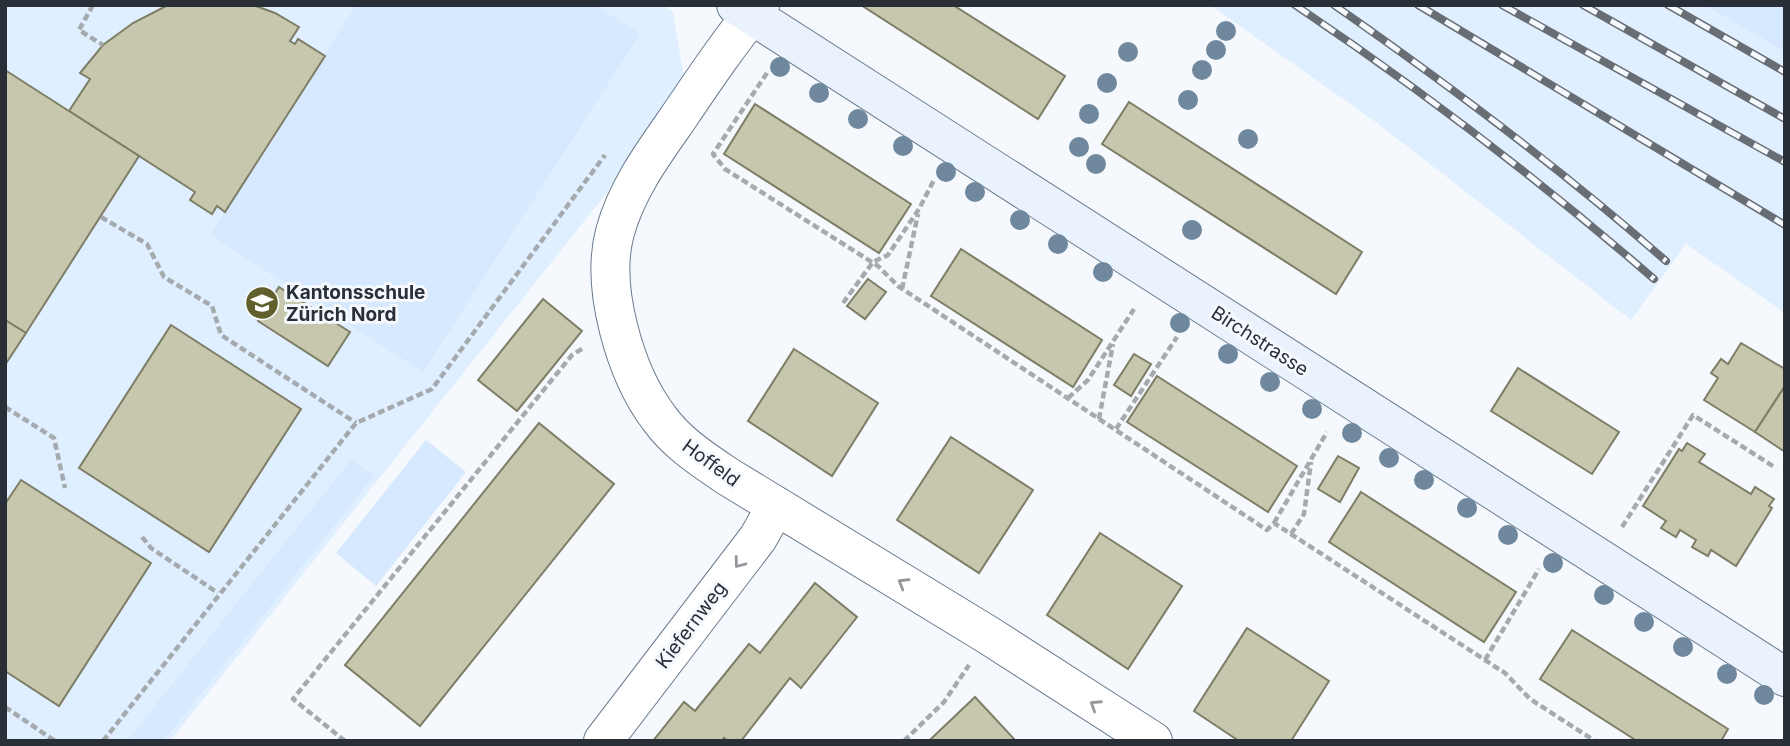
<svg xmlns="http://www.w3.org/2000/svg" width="1790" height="746" viewBox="0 0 1790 746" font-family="Inter,sans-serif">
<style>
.built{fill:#e0efff}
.green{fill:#d6e9fe}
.building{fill:#c7c7ae;stroke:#7e7e67;stroke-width:2}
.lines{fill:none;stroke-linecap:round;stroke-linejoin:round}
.street-casing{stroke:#6b7c8e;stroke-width:40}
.secondary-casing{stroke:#6b7c8e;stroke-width:40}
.path{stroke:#a5aaaf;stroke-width:4.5;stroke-dasharray:7 3.5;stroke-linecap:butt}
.street{stroke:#fff;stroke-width:38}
.secondary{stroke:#eaf3fd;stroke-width:38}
.rail-casing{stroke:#686e74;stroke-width:8}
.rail{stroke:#f5f9fd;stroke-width:5;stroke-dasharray:16;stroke-linecap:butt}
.tree{fill:#6f889e}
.oneway{stroke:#94979b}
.labels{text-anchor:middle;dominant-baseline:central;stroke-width:6;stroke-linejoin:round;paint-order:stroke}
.poi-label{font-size:19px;font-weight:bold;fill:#282f37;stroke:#f5f9fd;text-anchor:start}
.street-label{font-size:19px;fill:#282f37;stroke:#f5f9fd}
</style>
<rect width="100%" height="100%" fill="#f5f9fd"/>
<g class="built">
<path d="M5 5H663L673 12 684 78 636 156 170 741H5Z"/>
<path d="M1210 5H1704L1785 52V313L1686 244 1631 320 1377 123Z"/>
</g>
<g class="green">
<path d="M356 5H595L640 34 423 372 210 235Z"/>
<path d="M1704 5H1785V52Z"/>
<path d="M426 440 466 472 376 586 336 553Z"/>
<path d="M352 459 374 476 163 741H127Z"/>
</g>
<g class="building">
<path d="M253 5 275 13 299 27 290 41 295 44 298 39 325 56 225 212 217 206 212 214 190 200 195 192 69 111 90 79 80 73 103 45 133 23 168 5Z"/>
<path d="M861 5H953L1065 76 1038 119Z"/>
<path d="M5 70 139 156 26 333 5 320Z"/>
<path d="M1129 102 1362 252 1336 294 1102 144Z"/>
<path d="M755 104 911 204 879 253 724 154Z"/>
<path d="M961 249 1102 340 1073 387 931 296Z"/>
<path d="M868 279 886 292 865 319 847 306Z"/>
<path d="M279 287 350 332 328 366 258 321Z"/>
<path d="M543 299 582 331 517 411 478 380Z"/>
<path d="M5 320 26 333 5 365Z"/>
<path d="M171 325 301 409 209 552 79 468Z"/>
<path d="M1741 343 1785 369V386L1755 432 1704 400 1718 378 1711 373 1721 359 1728 364Z"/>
<path d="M794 349 878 403 832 476 748 421Z"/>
<path d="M1134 354 1151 364 1131 396 1114 385Z"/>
<path d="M1518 368 1619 432 1592 474 1491 411Z"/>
<path d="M1157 376 1297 466 1268 512 1127 422Z"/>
<path d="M1785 386V452L1755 432Z"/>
<path d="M539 423 614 484 420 726 345 665Z"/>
<path d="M951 437 1033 490 979 573 897 520Z"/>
<path d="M1687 443 1705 454 1699 462 1751 494 1755 487 1774 499 1769 506 1772 508 1736 566 1711 550 1708 556 1692 547 1696 540 1680 530 1676 537 1661 528 1666 521 1643 506 1679 449 1682 451Z"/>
<path d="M1338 456 1359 468 1340 502 1318 489Z"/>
<path d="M21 480 151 563 59 706 5 671V504Z"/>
<path d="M1361 492 1516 592 1484 642 1329 542Z"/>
<path d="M1100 533 1182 586 1128 669 1047 615Z"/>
<path d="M815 583 857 617 801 688 790 678 741 741H728L724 738 722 741H653L684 702 695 711 749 644 760 653Z"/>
<path d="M1247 628 1329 681 1291 741H1239L1194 711Z"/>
<path d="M1572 630 1728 729 1721 741H1637L1540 679Z"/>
<path d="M975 697 1016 741H929L933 737Z"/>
</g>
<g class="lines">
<g class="street-casing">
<g id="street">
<path d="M760 5C729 42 703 81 676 121 652 155 626 191 615 232 600 287 625 373 659 418 677 443 702 459 727 476L988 635 1153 741"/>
<path d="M603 741 758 538 776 506"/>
</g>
</g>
<g class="secondary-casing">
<path id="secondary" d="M736 5 1785 677"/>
</g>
<g class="path">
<path d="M93 5 79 30 103 45"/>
<path d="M767 73 713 154 725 169 878 266 898 286 1267 530 1274 523 1505 673 1530 699 1595 741"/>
<path d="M101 217 147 244 164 277 212 306 221 335 356 423"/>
<path d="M902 289 918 214"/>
<path d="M843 303 873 262 888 255 919 209 934 180"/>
<path d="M1068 398 1088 380 1134 309"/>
<path d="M5 407 54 438 65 488"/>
<path d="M1099 419 1113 344"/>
<path d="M1116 429 1177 337"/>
<path d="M1274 523 1327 432"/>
<path d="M1622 527 1693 415 1776 468"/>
<path d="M1291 534 1304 514 1311 462"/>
<path d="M142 537 151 548 218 593"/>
<path d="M1485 660 1539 569"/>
<path d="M5 707 55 741"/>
<path d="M103 741 356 423 432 389 605 155"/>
<path d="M345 741 293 699 572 355 585 347"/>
<path d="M904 741 944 702 969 665"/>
</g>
<use href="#street" class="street"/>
<use href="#secondary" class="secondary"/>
<g class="rail-casing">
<g id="rail">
<path d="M1295 5C1420 89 1541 181 1654 279"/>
<path d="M1334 5C1449 85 1561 169 1666 261"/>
<path d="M1418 5 1785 225"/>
<path d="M1502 5 1785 162"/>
<path d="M1583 5 1785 119"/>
<path d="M1668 5 1785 72"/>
</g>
</g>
<use href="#rail" class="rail"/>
</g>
<g class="tree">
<circle cx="1226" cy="31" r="10"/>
<circle cx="1216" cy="50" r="10"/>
<circle cx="1128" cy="52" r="10"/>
<circle cx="780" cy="67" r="10"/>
<circle cx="1202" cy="70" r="10"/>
<circle cx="1107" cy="83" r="10"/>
<circle cx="819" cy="93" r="10"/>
<circle cx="1188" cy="100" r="10"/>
<circle cx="1089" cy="114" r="10"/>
<circle cx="858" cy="119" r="10"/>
<circle cx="1248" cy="139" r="10"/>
<circle cx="903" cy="146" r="10"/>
<circle cx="1079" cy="147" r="10"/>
<circle cx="1096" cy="164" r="10"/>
<circle cx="946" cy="172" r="10"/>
<circle cx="975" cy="192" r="10"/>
<circle cx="1020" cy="220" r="10"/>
<circle cx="1192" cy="230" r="10"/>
<circle cx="1058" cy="244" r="10"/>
<circle cx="1103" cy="272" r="10"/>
<circle cx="1180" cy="323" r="10"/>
<circle cx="1228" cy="354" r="10"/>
<circle cx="1270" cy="382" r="10"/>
<circle cx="1312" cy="409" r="10"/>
<circle cx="1352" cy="433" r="10"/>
<circle cx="1389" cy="458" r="10"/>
<circle cx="1424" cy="480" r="10"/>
<circle cx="1467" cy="508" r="10"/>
<circle cx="1508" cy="535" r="10"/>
<circle cx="1553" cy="563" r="10"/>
<circle cx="1604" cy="595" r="10"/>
<circle cx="1644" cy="622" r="10"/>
<circle cx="1683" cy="647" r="10"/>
<circle cx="1727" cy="674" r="10"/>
<circle cx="1764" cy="695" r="10"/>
</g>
<defs><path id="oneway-chevron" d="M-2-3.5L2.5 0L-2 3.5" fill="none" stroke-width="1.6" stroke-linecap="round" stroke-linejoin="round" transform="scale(1.75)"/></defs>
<g class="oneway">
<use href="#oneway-chevron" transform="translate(739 563) rotate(127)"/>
<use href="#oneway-chevron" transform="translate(903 583) rotate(-149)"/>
<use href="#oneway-chevron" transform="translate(1095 705) rotate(-147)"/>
</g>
<defs>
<g id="school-disc" transform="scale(1.75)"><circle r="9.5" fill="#615f2b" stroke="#f5f9fd"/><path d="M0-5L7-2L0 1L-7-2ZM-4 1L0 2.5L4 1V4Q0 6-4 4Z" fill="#fff"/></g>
</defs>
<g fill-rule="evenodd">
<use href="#school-disc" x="262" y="303"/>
</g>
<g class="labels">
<g class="poi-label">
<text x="286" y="292">Kantonsschule<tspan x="286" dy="22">Zürich Nord</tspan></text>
</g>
<g class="street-label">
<text transform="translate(1260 341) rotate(33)">Birchstrasse</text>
<text transform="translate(711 463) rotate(36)">Hoffeld</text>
<text transform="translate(691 625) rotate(-53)">Kiefernweg</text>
</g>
</g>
<rect width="1790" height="746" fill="none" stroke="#282f37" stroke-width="14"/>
</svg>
